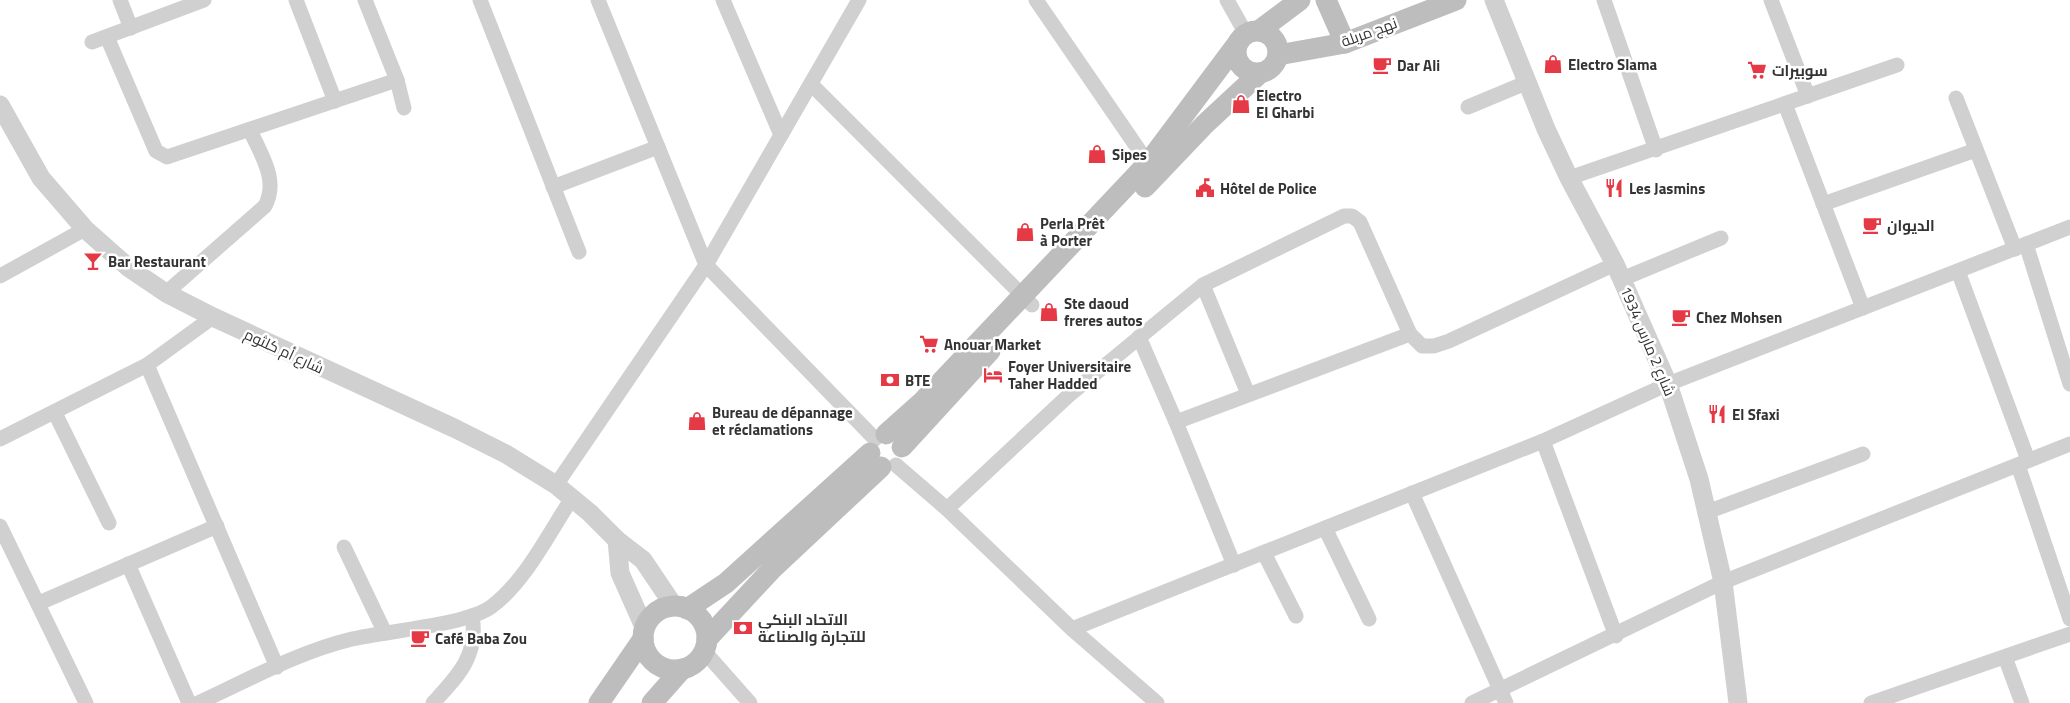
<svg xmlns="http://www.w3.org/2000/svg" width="2070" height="703" viewBox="0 0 2070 703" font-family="'Titillium Web',Cairo,sans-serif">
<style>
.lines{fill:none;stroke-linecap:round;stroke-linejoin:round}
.minor{stroke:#d0d0d0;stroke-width:15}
.tertiary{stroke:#d0d0d0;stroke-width:19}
.secondary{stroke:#bdbdbd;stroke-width:21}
.labels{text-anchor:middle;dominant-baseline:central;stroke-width:5;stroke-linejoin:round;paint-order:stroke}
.street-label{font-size:15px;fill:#333;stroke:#fff}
.poi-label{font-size:15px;font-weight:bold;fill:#333;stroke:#fff;text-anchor:start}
</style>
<rect width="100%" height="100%" fill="#fff"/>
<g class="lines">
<g class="minor">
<path d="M120 0 131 28"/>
<path d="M296 0 335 101"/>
<path d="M365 0 397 80 404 108"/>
<path d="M480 0 579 252"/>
<path d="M598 0 706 265 875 439"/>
<path d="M723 0 781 135"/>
<path d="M1036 0 1152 169"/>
<path d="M1227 0 1246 34"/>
<path d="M1604 0 1656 150"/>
<path d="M1771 0 1808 96"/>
<path d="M107 37 156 151 167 157 397 80"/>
<path d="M92 42 204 0"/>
<path d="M811 84 1032 305"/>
<path d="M1956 98 2015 249"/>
<path d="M1785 104 1863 308"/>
<path d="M1468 107 1528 82"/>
<path d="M1569 178 1897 65"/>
<path d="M553 187 658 147"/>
<path d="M1823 204 1976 150"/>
<path d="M2026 244 2070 384"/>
<path d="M1958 271 2028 460"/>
<path d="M0 276 85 229"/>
<path d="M1622 279 1721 238"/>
<path d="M1203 285 1248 394"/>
<path d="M166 293 265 206C279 180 261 155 250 130"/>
<path d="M1139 337 1176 422 1410 334 1422 346H1434L1449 341 1615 264"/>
<path d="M147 365 277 667"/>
<path d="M55 413 109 523"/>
<path d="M1176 422 1234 565"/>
<path d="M0 439 147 365 213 317"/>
<path d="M1543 441 1616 636"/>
<path d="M896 465 947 509 1072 629 1157 703"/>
<path d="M2018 465 2070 619"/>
<path d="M556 485 706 265 859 0"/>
<path d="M1412 493 1506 703"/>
<path d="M947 509 1068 396 1203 285 1344 216H1352L1360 222 1410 334"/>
<path d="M1707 512 1863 454"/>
<path d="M0 526 86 703"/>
<path d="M1325 528 1369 619"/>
<path d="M344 547 385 633"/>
<path d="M1264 553 1296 616"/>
<path d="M128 564 189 703"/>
<path d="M39 603 217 526"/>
<path d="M1072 629 1543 441 1668 384 2070 227"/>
<path d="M704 651 750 703"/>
<path d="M2005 657 2022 703"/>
<path d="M198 703C248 680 298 652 352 639 386 631 466 625 491 607 525 582 549 533 572 498"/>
<path d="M433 703C458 676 479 655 472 616"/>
<path d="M1472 703 1723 582 2070 444"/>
<path d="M1871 703 2070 634"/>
</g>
<g class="tertiary">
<path d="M1494 0 1546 129 1569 178 1615 264 1668 384 1699 479 1723 582 1738 703"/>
<path d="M0 105 41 178 85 229 129 268 166 293 213 317 454 428 506 454 556 485 590 513 617 540 643 560 674 606"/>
<path d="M617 540 620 573 644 627"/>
</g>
<g class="secondary">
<path d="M1326 0 1345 43"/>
<path d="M1260 30 1300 0"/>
<circle cx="1257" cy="52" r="21"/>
<path d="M1278 55 1345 43 1456 0"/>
<path d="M1145 187 1205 124 1260 73"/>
<path d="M886 434 923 401 1148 163 1240 40"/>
<path d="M902 447 990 351"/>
<circle cx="675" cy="638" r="32"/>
<path d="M687 609 726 583 870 453"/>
<path d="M707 639 772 569 881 467"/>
<path d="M599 703 643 639"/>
<path d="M652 703 682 669"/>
</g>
</g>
<defs>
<g id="shop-bare" transform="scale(1.5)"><path d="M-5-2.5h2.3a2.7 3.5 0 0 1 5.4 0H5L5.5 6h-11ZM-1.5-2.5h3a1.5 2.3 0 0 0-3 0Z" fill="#e63946" stroke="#fff" stroke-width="2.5" paint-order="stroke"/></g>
<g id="cafe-bare" transform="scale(1.5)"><path d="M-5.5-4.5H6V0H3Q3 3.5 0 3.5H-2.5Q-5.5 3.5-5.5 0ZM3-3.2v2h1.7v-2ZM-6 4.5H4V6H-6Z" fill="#e63946" stroke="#fff" stroke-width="2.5" paint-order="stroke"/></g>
<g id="supermarket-bare" transform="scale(1.5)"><path d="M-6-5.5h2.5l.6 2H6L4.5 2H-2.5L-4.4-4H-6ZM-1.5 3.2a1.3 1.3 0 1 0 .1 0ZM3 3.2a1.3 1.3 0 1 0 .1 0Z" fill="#e63946" stroke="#fff" stroke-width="2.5" paint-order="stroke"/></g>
<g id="civic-bare" transform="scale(1.5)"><path d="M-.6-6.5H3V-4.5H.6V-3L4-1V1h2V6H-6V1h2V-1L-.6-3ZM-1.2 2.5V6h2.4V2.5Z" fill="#e63946" stroke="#fff" stroke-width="2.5" paint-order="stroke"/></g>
<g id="restaurant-bare" transform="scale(1.5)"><path d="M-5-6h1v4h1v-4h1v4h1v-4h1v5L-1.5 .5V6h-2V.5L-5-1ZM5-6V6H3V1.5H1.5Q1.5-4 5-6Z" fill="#e63946" stroke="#fff" stroke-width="2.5" paint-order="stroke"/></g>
<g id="bar-bare" transform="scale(1.5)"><path d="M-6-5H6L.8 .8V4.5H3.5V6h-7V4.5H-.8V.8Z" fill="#e63946" stroke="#fff" stroke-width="2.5" paint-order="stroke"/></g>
<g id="hotel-bare" transform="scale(1.5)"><path d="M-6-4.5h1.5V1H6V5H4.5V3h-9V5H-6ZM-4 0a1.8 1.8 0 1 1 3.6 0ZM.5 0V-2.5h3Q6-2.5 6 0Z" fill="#e63946" stroke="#fff" stroke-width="2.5" paint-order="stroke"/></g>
<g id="bank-bare" transform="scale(1.5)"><path d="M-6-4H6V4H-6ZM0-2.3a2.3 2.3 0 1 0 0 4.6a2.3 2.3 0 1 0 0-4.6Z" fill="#e63946" stroke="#fff" stroke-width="2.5" paint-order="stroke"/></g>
</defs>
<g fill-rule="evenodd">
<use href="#shop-bare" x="1553" y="64"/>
<use href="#cafe-bare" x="1382" y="65"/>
<use href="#supermarket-bare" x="1757" y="70"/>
<use href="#shop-bare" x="1241" y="104"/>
<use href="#shop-bare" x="1097" y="154"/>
<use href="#civic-bare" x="1205" y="188"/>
<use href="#restaurant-bare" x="1614" y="188"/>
<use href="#cafe-bare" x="1872" y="225"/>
<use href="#shop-bare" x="1025" y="232"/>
<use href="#bar-bare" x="93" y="261"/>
<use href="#shop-bare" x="1049" y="312"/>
<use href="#cafe-bare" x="1681" y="317"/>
<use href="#supermarket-bare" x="929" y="344"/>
<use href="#hotel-bare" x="993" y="375"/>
<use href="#bank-bare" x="890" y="380"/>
<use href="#restaurant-bare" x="1717" y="414"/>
<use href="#shop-bare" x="697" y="421"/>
<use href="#bank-bare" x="743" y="628"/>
<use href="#cafe-bare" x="420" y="638"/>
</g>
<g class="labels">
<g class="street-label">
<text transform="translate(1369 32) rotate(-20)">نهج مربلة</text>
<text transform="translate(1648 341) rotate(67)">شارع 2 مارس 1934</text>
<text transform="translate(284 351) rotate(25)">شارع أم كلثوم</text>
</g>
<g class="poi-label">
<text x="1568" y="64">Electro Slama</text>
<text x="1397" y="65">Dar Ali</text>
<text x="1772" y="70">سوبيرات</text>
<text x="1256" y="95">Electro<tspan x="1256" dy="17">El Gharbi</tspan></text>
<text x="1112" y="154">Sipes</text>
<text x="1220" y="188">Hôtel de Police</text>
<text x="1629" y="188">Les Jasmins</text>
<text x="1040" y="223">Perla Prêt<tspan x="1040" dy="17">à Porter</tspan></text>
<text x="1887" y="225">الديوان</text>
<text x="108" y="261">Bar Restaurant</text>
<text x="1064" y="303">Ste daoud<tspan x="1064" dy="17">freres autos</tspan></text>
<text x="1696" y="317">Chez Mohsen</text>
<text x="944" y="344">Anouar Market</text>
<text x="1008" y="366">Foyer Universitaire<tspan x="1008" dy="17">Taher Hadded</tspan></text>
<text x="905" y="380">BTE</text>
<text x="712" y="412">Bureau de dépannage<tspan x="712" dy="17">et réclamations</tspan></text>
<text x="1732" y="414">El Sfaxi</text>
<text x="758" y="619">الاتحاد البنكي<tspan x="758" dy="17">للتجارة والصناعة</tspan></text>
<text x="435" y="638">Café Baba Zou</text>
</g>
</g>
</svg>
